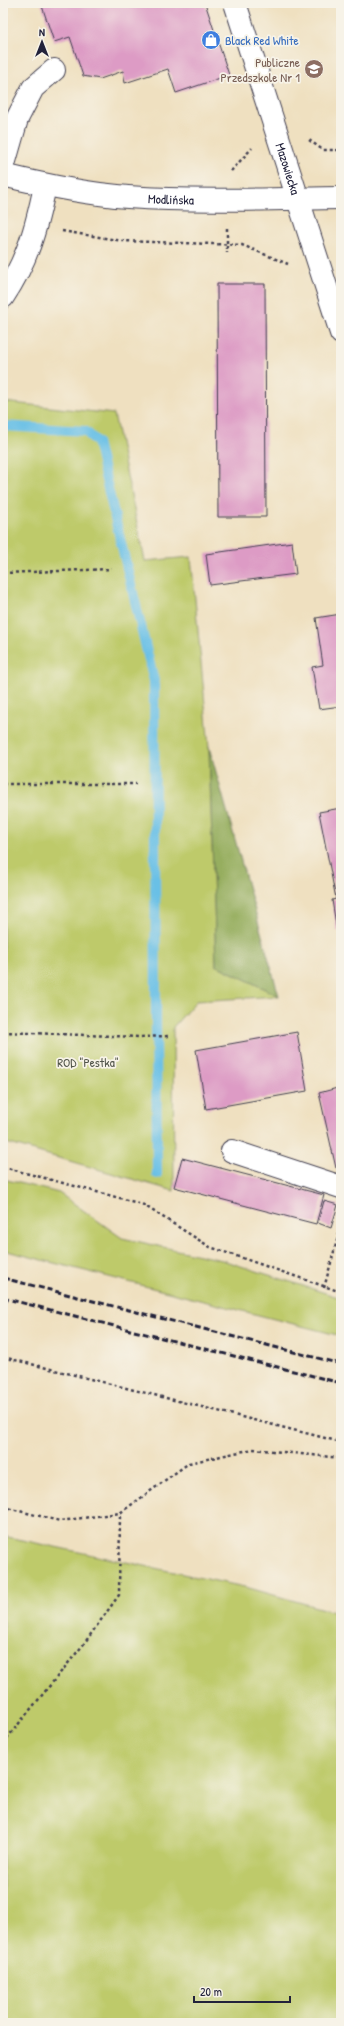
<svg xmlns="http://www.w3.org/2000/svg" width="344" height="2026" viewBox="0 0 344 2026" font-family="'Patrick Hand',sans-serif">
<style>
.green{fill:#beca6b;stroke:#707653}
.forest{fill:#96ae5f;stroke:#5c684d}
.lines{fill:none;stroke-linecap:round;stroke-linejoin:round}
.stream{stroke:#69c0e6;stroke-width:10}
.building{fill:#dd9bc5}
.minor-casing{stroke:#413e4f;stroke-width:24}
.major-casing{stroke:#413e4f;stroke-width:24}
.path{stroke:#413e4f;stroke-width:2.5;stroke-dasharray:3 3;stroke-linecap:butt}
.minor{stroke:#fff;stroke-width:22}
.major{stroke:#fff;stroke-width:22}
.rail{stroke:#22223b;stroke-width:3;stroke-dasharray:6 3;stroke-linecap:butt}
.labels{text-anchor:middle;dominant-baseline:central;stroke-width:3.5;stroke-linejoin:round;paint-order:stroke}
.shop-label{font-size:13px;fill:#366cbe;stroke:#f7f3e8;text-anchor:start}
.education-label{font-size:13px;fill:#785e54;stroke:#f7f3e8;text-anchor:end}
.street-label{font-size:13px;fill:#22223b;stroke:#f7f3e8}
.park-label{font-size:13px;fill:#515449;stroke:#f7f3e8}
</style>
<rect width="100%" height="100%" fill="#f7f3e8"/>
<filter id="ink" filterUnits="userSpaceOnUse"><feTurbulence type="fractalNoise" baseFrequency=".025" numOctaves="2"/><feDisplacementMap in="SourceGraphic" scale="8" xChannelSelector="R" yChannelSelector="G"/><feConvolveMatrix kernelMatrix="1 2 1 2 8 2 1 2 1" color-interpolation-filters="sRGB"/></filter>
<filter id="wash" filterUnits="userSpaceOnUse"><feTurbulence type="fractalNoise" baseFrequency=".012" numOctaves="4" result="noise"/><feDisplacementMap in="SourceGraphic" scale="16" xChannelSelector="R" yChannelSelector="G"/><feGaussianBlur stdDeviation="0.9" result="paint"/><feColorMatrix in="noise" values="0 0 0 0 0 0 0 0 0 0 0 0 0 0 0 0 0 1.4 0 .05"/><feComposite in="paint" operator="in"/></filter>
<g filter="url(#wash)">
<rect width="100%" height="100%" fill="#efe0c0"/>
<g class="green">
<path d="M3 402 114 414 145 561 191 557 209 747 216 965 279 996 196 1001 173 1027 174 1191 3 1142Z"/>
<path d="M3 1179 59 1193 122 1238 222 1260 341 1298V1336L3 1250Z"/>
<path d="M3 1536 249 1588 341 1614V2023H3Z"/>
</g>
<path class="forest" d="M209 747 279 996 216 965Z"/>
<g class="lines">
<path class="stream" d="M3 426 85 431 97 442 154 681 157 1174"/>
</g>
<g id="blocks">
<g class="building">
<path d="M41 3H205L229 75 176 93 168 69 125 83 123 71 100 79 83 76 70 37 54 42Z"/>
<path d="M217 284H265L266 517H218Z"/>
<path d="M292 542 296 574 210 585 206 554Z"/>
<path d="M341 614V706L319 709 312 667 323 665 316 618Z"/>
<path d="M341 808V930L337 931 332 900 336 899 319 812Z"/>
<path d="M297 1032 307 1091 206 1109 196 1050Z"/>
<path d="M341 1087V1167L336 1168 319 1093Z"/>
<path d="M182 1158 324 1195 316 1224 174 1187Z"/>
<path d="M324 1201 338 1205 331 1228 318 1223Z"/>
</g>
</g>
</g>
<g filter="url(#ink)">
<use href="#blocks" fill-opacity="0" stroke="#413e4f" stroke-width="1"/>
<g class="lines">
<g class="minor-casing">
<g id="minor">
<path id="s1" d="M235 3 341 333"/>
<path d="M3 168 17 119 33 88 54 70"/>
<path d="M3 297C28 259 36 229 45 186"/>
<path d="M232 1151 341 1187"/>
</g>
</g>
<g class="major-casing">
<g id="major">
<path id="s2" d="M3 175C44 185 86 194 128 197 199 202 271 199 341 198"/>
</g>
</g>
<g class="path">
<path d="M309 140 323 150H341"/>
<path d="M231 171 252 148"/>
<path d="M227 228V253"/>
<path d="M62 231 123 241 242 245 288 264"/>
<path d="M3 573 112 569"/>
<path d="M3 784H136"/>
<path d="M3 1032 140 1037 169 1036"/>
<path d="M3 1167 142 1204 210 1247 341 1292"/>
<path d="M324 1288 341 1226"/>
<path d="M3 1357 341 1442"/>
<path d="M3 1507 60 1521 120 1513 189 1463 253 1449 341 1458"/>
<path d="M3 1743 83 1645 119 1595 120 1513"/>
</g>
<use href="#minor" class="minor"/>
<use href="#major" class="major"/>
<g class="rail">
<path d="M3 1278 341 1364"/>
<path d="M3 1298 341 1383"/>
</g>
</g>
</g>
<defs>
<g id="shop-disc" transform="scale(1)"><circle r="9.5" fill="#3f7fe0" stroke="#f7f3e8"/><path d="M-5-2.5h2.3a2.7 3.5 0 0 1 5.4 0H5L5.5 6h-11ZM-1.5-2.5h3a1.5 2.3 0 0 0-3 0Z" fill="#fff"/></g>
<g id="school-disc" transform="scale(1)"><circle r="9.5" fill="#8d6e63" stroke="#f7f3e8"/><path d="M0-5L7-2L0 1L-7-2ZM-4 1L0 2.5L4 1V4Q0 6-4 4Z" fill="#fff"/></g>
</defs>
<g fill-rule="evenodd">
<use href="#shop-disc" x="211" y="40"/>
<use href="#school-disc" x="314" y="69"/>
</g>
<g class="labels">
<g class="shop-label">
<text x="225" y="40">Black Red White</text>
</g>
<g class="education-label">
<text x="300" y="62">Publiczne<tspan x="300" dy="15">Przedszkole Nr 1</tspan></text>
</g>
<g class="street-label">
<text stroke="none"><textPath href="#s1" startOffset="174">Mazowiecka</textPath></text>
<text stroke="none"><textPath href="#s2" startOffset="170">Modlińska</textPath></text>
</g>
<g class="park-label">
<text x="88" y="1062">ROD "Pestka"</text>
</g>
</g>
<rect width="344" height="2026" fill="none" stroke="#f7f3e8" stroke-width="16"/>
<g transform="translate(42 42)" stroke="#f7f3e8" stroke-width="3" paint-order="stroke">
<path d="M0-3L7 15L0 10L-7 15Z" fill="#22223b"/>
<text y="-6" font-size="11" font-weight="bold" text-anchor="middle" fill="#22223b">N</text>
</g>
<path d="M194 1996v6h96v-6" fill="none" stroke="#22223b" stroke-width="2"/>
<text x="200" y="1996" font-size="12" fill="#22223b" stroke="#f7f3e8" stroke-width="3" paint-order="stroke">20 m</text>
</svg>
